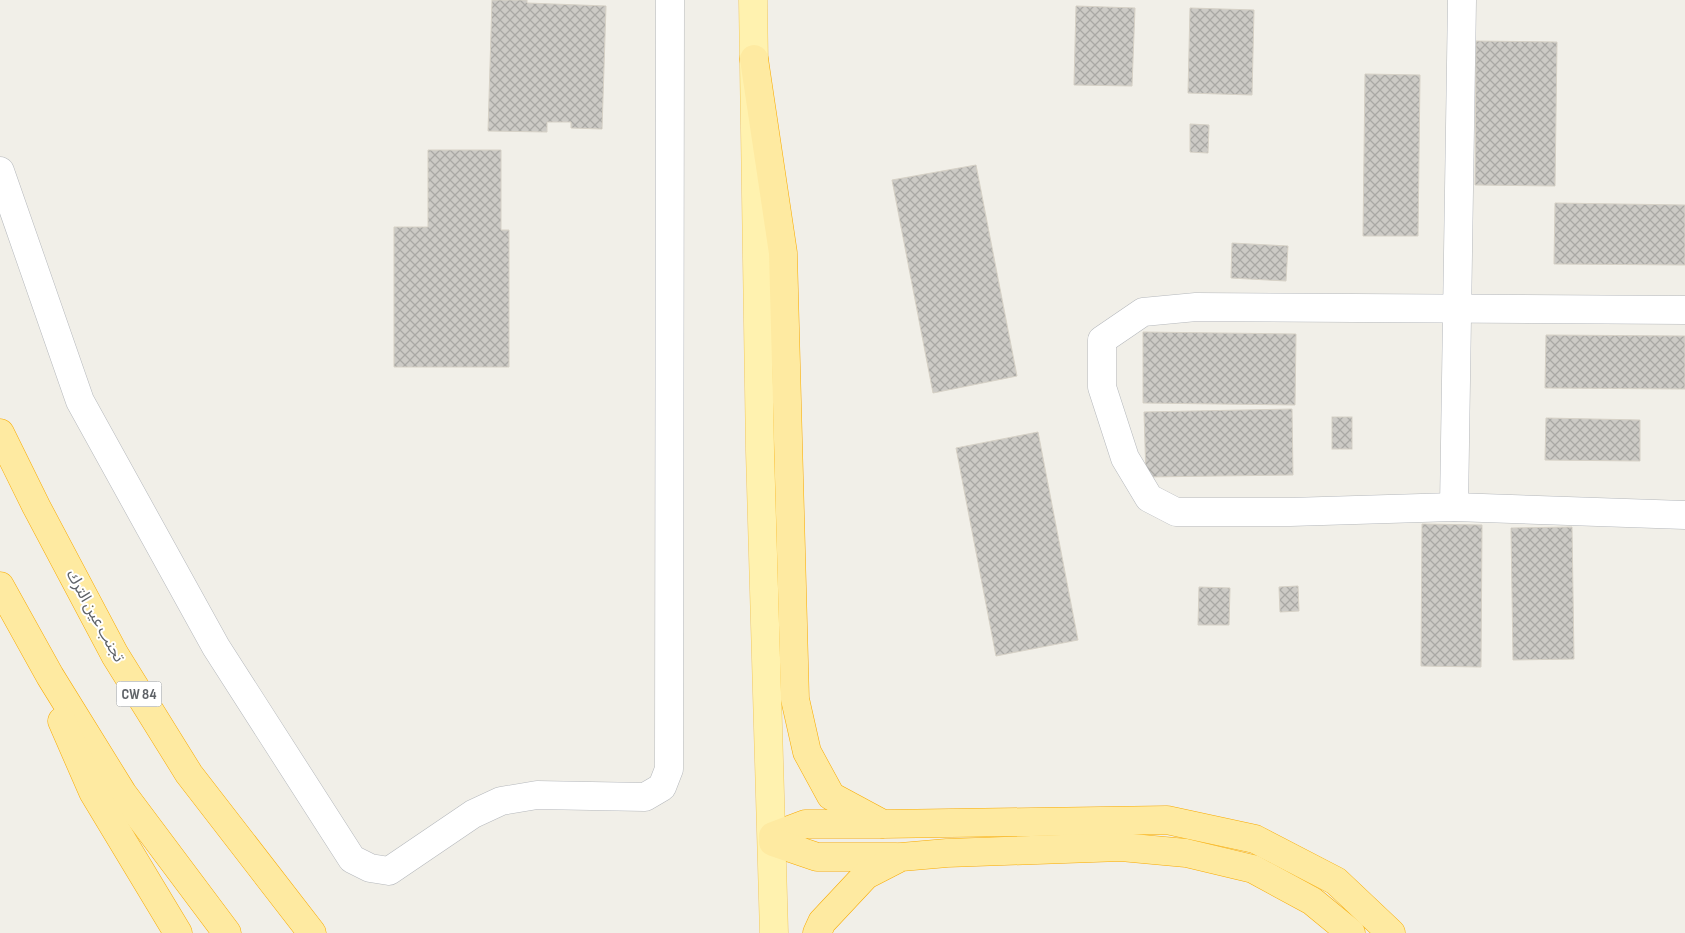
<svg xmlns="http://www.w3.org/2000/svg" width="1685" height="933" viewBox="0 0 1685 933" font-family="'Sofia Sans Condensed','Noto Sans Arabic',sans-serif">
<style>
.building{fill:url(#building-cross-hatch);stroke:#d6d1c6}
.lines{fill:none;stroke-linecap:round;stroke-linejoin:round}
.minor-casing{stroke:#b5b8bc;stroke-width:29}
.primary-casing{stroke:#f2c960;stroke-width:29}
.trunk-casing{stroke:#f9ab00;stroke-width:29}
.minor{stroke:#fff;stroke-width:28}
.primary{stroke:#fff2af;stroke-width:28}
.trunk{stroke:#feeaa1;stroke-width:28}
.labels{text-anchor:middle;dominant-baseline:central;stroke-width:4;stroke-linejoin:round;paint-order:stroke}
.shield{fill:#fff;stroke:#8f9295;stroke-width:1}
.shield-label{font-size:15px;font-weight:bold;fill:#5f6368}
.street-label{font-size:16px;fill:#5f6368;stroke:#fff}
</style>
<defs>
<pattern id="building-cross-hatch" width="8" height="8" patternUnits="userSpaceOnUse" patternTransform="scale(1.25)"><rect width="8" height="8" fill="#cccac5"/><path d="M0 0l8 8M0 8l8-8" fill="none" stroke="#a9a8a4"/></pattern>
</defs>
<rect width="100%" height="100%" fill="#f1efe8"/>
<g class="building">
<path d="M492 0H527V3L606 6 602 129 571 128V122H547V132L488 131Z"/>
<path d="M1076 6 1135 8 1132 86 1074 85Z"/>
<path d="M1190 8 1254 10 1252 95 1188 93Z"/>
<path d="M1476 41 1557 42 1555 186 1475 185Z"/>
<path d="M1365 74 1420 75 1418 236H1363Z"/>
<path d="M1190 124 1209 125 1208 153 1190 152Z"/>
<path d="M428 150H501V230H509V367H394V227H428Z"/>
<path d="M976 165 1017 376 933 393 892 180Z"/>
<path d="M1555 203 1685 205V265L1554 264Z"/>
<path d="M1232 243 1288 246 1286 281 1231 278Z"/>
<path d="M1143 332 1296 334 1295 405 1143 403Z"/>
<path d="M1546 335 1685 336V389L1545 388Z"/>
<path d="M1292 409 1293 475 1146 477 1144 412Z"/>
<rect x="1332" y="417" width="20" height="32"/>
<path d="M1546 418 1640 420V461L1545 460Z"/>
<path d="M1038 432 1078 640 996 656 956 448Z"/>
<path d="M1422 524 1482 525 1481 667 1421 666Z"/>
<path d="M1572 527 1574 659 1513 660 1511 528Z"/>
<path d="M1298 586 1299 611 1280 612 1279 587Z"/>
<path d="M1199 587 1230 588 1229 625H1198Z"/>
</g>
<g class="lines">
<g class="minor-casing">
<g id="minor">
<path d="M0 171 80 401 216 647 352 859 370 868 389 871 473 814 501 801 537 795 645 797 662 787 669 769 670 0"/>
<path d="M1685 310 1196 307 1143 312 1102 340V387L1125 458 1149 498 1176 512H1290L1454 507 1685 515"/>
<path d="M1454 507 1462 0"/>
</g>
</g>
<g class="primary-casing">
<path id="primary" d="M753 0 760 451 774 933"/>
</g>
<g class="trunk-casing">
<g id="trunk">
<path d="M754 59 783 253 795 699 807 752 831 796 883 824 1167 820 1255 839 1336 881 1391 933"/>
<path d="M0 433 36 506 115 655 189 774 312 933"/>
<path d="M0 586 50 676 123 794 227 933"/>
<path d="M62 721 93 792 178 933"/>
<path d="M773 836 805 824H881"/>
<path d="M773 842 817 857H896"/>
<path d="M817 933 822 922 866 875 901 857 947 853 1121 847 1186 853 1253 869 1312 901 1351 933"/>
</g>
</g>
<use href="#minor" class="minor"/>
<use href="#primary" class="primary"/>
<use href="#trunk" class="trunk"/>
</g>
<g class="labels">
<rect class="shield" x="116.5" y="681.5" width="45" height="25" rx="4"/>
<g class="shield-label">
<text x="139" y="694">CW 84</text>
</g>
<g class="street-label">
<text transform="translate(95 616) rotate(61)">تجنب عين الترك</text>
</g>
</g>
</svg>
